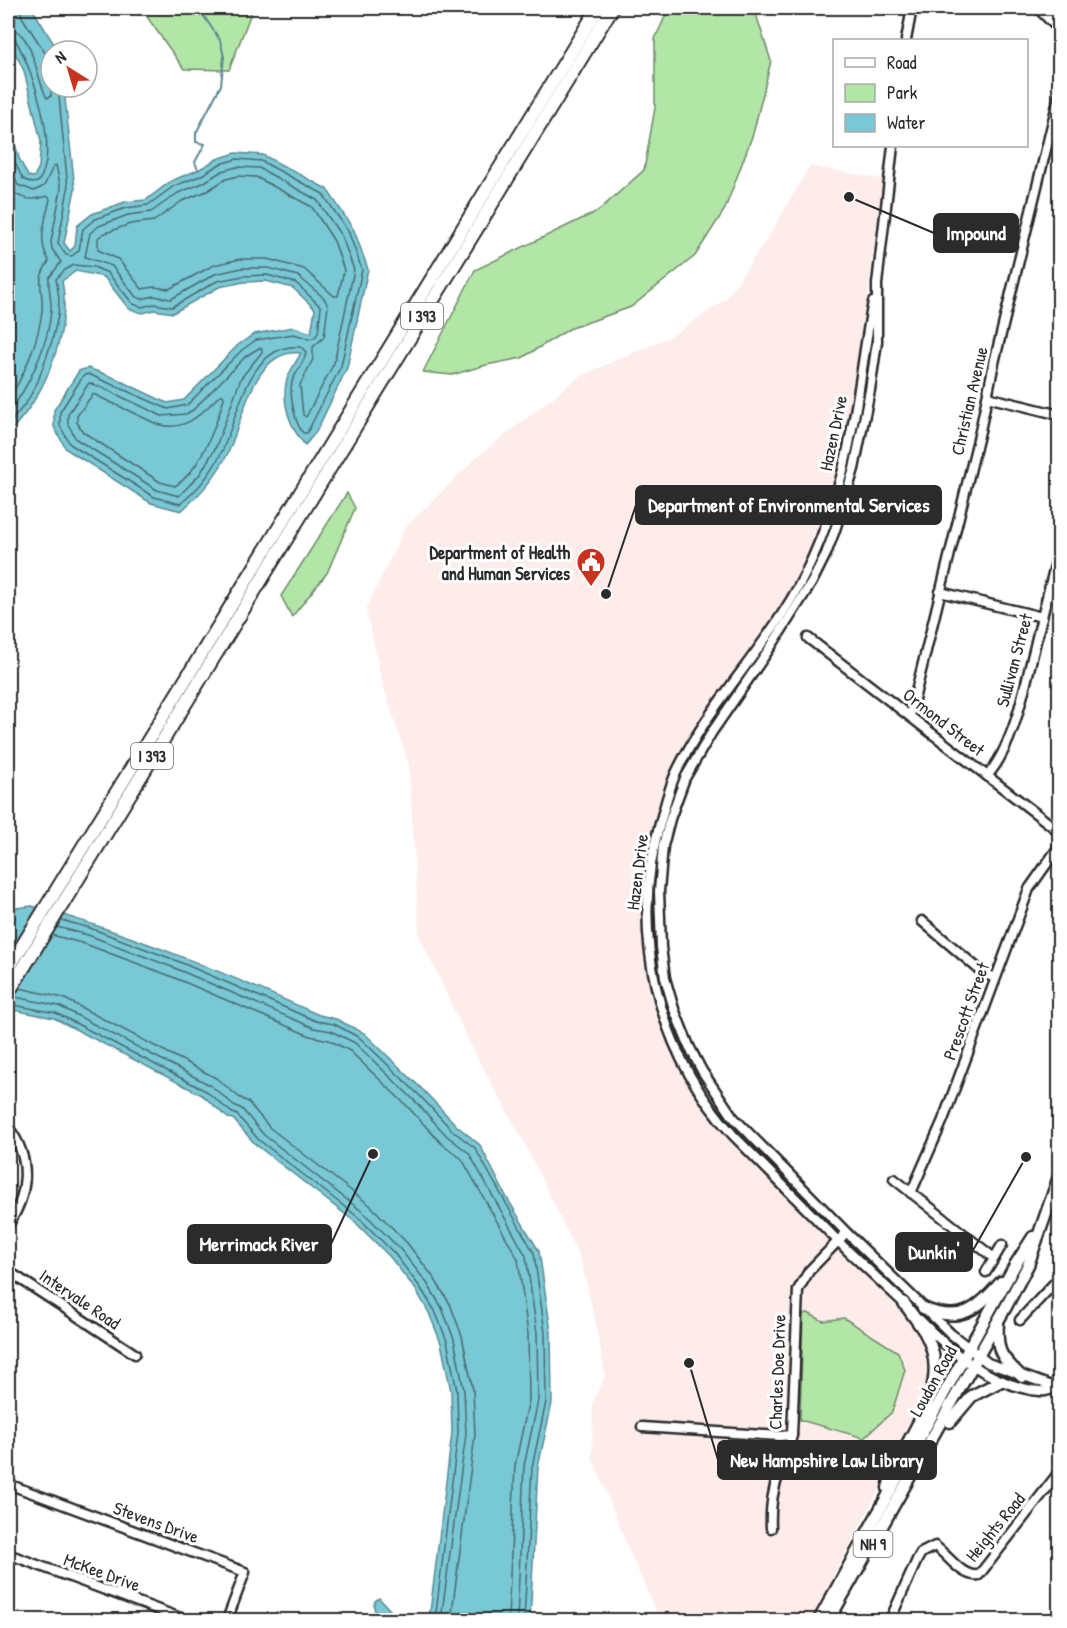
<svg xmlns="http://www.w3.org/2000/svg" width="1067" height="1628" viewBox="0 0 1067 1628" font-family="'Patrick Hand',sans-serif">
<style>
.built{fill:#feecea}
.green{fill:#b2e6a7;stroke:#6e8869;stroke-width:1.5}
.water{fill:#79c8d5;stroke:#5a8991;stroke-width:1.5}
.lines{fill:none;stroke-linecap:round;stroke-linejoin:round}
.shore{stroke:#4a6a6f;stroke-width:1.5}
.stream{stroke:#5a8991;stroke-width:2}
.minor-casing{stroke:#2b2b2b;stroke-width:13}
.major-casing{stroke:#2b2b2b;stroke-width:15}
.highway-casing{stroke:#2b2b2b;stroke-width:16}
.minor{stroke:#fff;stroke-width:8}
.major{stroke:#fff;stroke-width:10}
.highway{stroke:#fff;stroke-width:12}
.labels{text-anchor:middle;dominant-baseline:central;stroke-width:6;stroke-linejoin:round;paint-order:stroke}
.shield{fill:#fff;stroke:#6b6b6b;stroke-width:1.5}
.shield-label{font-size:16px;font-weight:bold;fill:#2b2b2b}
.street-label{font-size:18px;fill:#2b2b2b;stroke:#fff}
.poi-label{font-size:18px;font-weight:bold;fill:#2b2b2b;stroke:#fff;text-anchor:end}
.leader{fill:none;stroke:#2b2b2b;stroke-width:2}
.callout-dot{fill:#2b2b2b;stroke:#fff;stroke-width:2}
.callout{fill:#2b2b2b;stroke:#2b2b2b;stroke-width:2}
.callout-label{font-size:20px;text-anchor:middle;font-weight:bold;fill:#fff}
</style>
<rect width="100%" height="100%" fill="#fff"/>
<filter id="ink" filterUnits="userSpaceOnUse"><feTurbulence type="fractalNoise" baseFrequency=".0167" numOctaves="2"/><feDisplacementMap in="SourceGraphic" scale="12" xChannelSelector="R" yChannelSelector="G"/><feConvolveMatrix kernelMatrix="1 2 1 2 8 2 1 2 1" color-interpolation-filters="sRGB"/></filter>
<g filter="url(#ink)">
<path class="built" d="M810 166 883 179 859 361 843 458 828 508 821 525 813 536 811 551 799 578 773 622 688 741 678 757 667 785 650 839 645 869 642 913 645 953 650 987 664 1032 676 1060 696 1097 734 1143 915 1325 928 1349 931 1370 922 1409 810 1620H660L632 1557 592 1457 593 1402 605 1376 596 1324 581 1261 523 1140 473 1050 419 935 409 765 383 685 366 609 405 528 477 457 580 376 672 336 726 299 770 234Z"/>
<g class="green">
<path d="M145 8H253L229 70 184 69 147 17Z"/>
<path d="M669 8H754L771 61 753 134 725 209 695 256 631 307 569 329 522 358 486 365 452 375 423 372 475 270 598 211 644 170 655 108V39Z"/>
<path d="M347 493 355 508 327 573 292 617 281 596Z"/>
<path d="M808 1313 823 1321 844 1318 898 1352 905 1370 892 1412 864 1438 800 1420 803 1314Z"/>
</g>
<g class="water">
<path d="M8 8H32L58 51H51V87H64V90L75 189 64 243 70 251 75 246 77 226 92 214 125 202 146 200 171 181 198 170 217 159 236 153 263 155 327 189 354 230 368 269 347 368 316 432 305 445C291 429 282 405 286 383 288 373 296 362 301 353 253 347 243 421 228 453 216 477 201 494 181 511L151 503 66 449 54 427V410L79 371 88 368 110 376 167 403 184 400 238 345 254 334 294 327 311 333 315 309 293 288 266 281 244 282 219 287 173 313 154 310 143 313 129 309 104 277 76 271 62 281C70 318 54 370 33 402 26 414 16 424 8 435V119L19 158 28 176 34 177 39 167 41 141 24 71 8 38Z"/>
<path d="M32 906C130 933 225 973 319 1015L336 1019 364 1033 424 1091 457 1126 480 1145 507 1198 539 1251 551 1332 552 1403 538 1467 530 1620H427L430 1612 452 1433 451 1391 441 1343 429 1313 416 1290 390 1257 355 1222 255 1144 233 1119 228 1118 202 1095 54 1018 8 1009V909Z"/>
<path d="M379 1598 399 1620H381C376 1614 372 1608 375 1601Z"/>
</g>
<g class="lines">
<g class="shore">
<path d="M20 8 22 17 51 62"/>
<path d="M8 28C34 30 36 81 47 98L51 96V84"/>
<path d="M8 36 15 39C33 70 61 151 38 182L32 183 23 179 14 161 8 140"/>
<path d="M8 165 18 185 34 191 44 186 53 167 56 165 61 189 51 242 52 249 61 262 49 278C48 289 52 300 51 311 48 346 29 386 8 414"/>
<path d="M237 167 259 168 317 200 342 237 354 270 334 363 306 417 303 415 300 385 313 359V347L324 337 328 306 324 298 298 276 268 268H242L215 274 171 299 154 296 142 299 136 297 112 266 85 257 90 233 99 226 128 215 151 212 178 193 203 183 222 171Z"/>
<path d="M238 176 256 177 312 207 334 241 344 270 338 296H334L304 269 267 259H240L214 265 169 289 154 287 142 289 118 259 98 250V238L103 234 130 224 154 221 182 201 207 191 226 179Z"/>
<path d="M8 186C17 199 32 202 47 196L50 199C45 222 37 240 49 261 34 283 44 287 42 311 39 338 24 378 8 399"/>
<path d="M259 348 262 349V352L241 378 216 447 200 474 179 496 157 490 76 439 68 424V414L89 383 105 389 162 416 186 414 193 410 246 356Z"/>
<path d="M93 394 157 424C186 433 202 413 220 395H223L224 398C216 426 201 470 175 486L160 482 83 432 77 422V416Z"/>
<path d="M8 426 28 400 38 381 52 341 58 316 59 298 56 279 65 270 74 265 94 267 108 273 133 304 142 307 154 304 172 307 217 281 243 276 267 275 296 283 321 307 318 333 314 338 309 339 294 334 256 340 242 350 187 405 168 409 88 374 83 376 60 412V426L70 444 154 497 180 504C199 489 213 471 223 449 239 413 249 342 301 347L306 352C305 363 295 372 292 382 289 394 295 424 303 433H307L341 366 362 270 349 233 323 194 261 161 237 159 220 164 200 176 174 186 148 205 126 208 95 219 83 229 79 250 72 256 66 255 58 243 68 189 58 87"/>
<path d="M61 920 90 928 175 960 316 1021 334 1024 360 1038 419 1095 453 1131 475 1148 534 1253 545 1333 546 1402 532 1467 524 1620"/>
<path d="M57 927 88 935 172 967 314 1028 331 1031 355 1043 414 1100 447 1136 469 1153 526 1256 537 1333 538 1401 524 1466 517 1620"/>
<path d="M52 935 85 944 168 975 310 1036 329 1040 350 1051 407 1106 441 1143 462 1159 518 1259 528 1334 529 1400 515 1465 508 1620"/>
<path d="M20 988 63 998 216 1078 239 1097 248 1102 270 1128 371 1206 407 1243 434 1278 450 1304 462 1336 473 1390 475 1435 451 1620"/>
<path d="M15 997 59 1006 210 1085 234 1105 242 1109 264 1135 364 1213 400 1249 427 1283 442 1308 454 1339 464 1391 466 1434 441 1620"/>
<path d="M8 1004 56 1013 206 1091 231 1112 237 1115 259 1140 359 1218 394 1253 420 1287 435 1311 447 1341 457 1391 458 1433 436 1613 433 1620"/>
</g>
<path class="stream" d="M198 170 195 162 205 144 196 142V133L221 85 224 57 220 40 203 15V8"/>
<g class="minor-casing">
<g id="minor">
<path d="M906 40 912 8"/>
<path d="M893 146 877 284V342L870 390 854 469 835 530 826 554 812 582 772 645 712 732 685 778 670 819 663 846 659 891 661 947 665 978 674 1009 689 1046 702 1071 733 1117 846 1232 951 1334 988 1363 1060 1389"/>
<path d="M873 302C865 342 861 383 853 423 844 475 828 527 805 574 770 645 710 701 676 773 670 786 666 802 662 816 628 927 655 1049 733 1135L847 1250 907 1306"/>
<path d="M987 397 1060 415"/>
<path d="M940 592 1042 617"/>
<path d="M808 638 1060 832"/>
<path d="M910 716 980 431 994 363 1060 92"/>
<path d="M987 776C1014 746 1024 689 1034 650 1042 616 1051 581 1060 546"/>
<path d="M922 921 982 972 995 978"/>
<path d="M8 1127C32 1158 29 1194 8 1225"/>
<path d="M894 1179 994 1258"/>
<path d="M911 1193 943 1120 1029 889 1060 845"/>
<path d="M8 1271 135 1354"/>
<path d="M986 1272 1002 1245"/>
<path d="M920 1320C951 1352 986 1381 1031 1390 1040 1391 1045 1393 1054 1388"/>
<path d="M1020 1320 1060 1277"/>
<path d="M642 1427 780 1436 792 1435"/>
<path d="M8 1484 245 1572 227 1620"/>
<path d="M771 1528C770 1509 772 1493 778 1476 783 1461 789 1450 792 1435L798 1290 809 1271 842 1237"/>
<path d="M8 1554 186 1620"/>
<path d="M890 1620 917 1560 921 1553 935 1546C948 1555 962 1578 979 1575L1060 1471"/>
<path d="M1059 1620H1060"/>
</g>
</g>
<g class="major-casing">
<g id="major">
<path d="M1039 8 1060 29"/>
<path d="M923 1308C960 1324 977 1310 1001 1282"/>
<path d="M998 1323C996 1352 1001 1357 1022 1377"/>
<path d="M950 1422 972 1396 1001 1381"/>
<path d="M888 1488C901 1436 957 1391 925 1333 919 1323 911 1313 904 1303"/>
<path d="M819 1620 1015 1265 1033 1237"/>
<path d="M829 1620 1007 1305 1028 1265 1060 1174"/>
</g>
</g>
<g class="highway-casing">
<g id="highway">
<path d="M8 969 598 8"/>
<path d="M8 993 612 8"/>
</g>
</g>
<use href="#minor" class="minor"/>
<use href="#major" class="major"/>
<use href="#highway" class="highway"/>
</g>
</g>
<defs>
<g id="civic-pin" transform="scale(1.5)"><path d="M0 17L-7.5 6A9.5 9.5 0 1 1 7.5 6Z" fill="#c8321e" stroke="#fff"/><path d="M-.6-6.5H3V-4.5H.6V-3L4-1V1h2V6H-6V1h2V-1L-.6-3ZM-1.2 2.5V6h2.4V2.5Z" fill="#fff"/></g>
</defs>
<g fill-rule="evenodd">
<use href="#civic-pin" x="591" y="562"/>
</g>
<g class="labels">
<g class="shield">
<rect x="401" y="303" width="42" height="26" rx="4.5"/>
<rect x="131" y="743" width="42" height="26" rx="4.5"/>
<rect x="853.5" y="1531" width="39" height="26" rx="4.5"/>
</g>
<g class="shield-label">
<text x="422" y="316">I 393</text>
<text x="152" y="756">I 393</text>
<text x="873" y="1544">NH 9</text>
</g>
<g class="street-label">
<text transform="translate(969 401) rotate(-77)">Christian Avenue</text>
<text transform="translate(833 433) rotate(-78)">Hazen Drive</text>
<text transform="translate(1014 660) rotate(-75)">Sullivan Street</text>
<text transform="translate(944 722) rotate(38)">Ormond Street</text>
<text transform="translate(637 872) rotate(-83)">Hazen Drive</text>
<text transform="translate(966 1011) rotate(-70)">Prescott Street</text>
<text transform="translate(80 1299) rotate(34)">Intervale Road</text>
<text transform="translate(777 1372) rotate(-88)">Charles Doe Drive</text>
<text transform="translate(933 1381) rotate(-61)">Loudon Road</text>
<text transform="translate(156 1522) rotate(20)">Stevens Drive</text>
<text transform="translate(995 1527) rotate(-51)">Heights Road</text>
<text transform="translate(102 1572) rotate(20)">McKee Drive</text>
</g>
<g class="poi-label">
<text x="570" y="552">Department of Health<tspan x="570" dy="21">and Human Services</tspan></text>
</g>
</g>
<path class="leader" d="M849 197L934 233M606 594L636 505M373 1154L331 1244M1026 1157L972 1252M689 1363L718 1460"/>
<g class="callout-dot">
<circle cx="849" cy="197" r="6"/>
<circle cx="606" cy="594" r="6"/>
<circle cx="373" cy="1154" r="6"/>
<circle cx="1026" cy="1157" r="6"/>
<circle cx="689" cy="1363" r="6"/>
</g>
<g class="callout">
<rect x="934" y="214" width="84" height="38" rx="6"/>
<rect x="636" y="486" width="305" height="38" rx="6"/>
<rect x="188" y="1225" width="143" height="38" rx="6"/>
<rect x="896" y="1233" width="76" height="38" rx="6"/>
<rect x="718" y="1441" width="218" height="38" rx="6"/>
</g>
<g class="callout-label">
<text x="976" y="240">Impound</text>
<text x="789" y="512">Department of Environmental Services</text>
<text x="259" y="1251">Merrimack River</text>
<text x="934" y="1259">Dunkin'</text>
<text x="827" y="1467">New Hampshire Law Library</text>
</g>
<rect width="1067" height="1628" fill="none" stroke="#fff" stroke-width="30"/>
<rect x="15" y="15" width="1037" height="1598" fill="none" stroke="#2b2b2b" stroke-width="2" filter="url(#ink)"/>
<rect x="833" y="39" width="195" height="108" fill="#ffffff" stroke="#aaaaaa" stroke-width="1.5"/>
<rect x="845" y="58" width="30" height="9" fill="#ffffff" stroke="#aaaaaa" stroke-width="1.5"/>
<text x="887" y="69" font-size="18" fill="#2b2b2b">Road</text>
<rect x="845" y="84" width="30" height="18" fill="#b2e6a7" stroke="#aaaaaa" stroke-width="1.5"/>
<text x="887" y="99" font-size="18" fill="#2b2b2b">Park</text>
<rect x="845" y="114" width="30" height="18" fill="#79c8d5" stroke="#aaaaaa" stroke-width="1.5"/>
<text x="887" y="129" font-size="18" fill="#2b2b2b">Water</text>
<g transform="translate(69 69) rotate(323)"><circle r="28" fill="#ffffff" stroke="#aaaaaa" stroke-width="1.5"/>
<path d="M0-4.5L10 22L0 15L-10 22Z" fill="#c8321e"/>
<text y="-9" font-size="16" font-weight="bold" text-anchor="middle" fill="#2b2b2b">N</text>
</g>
</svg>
